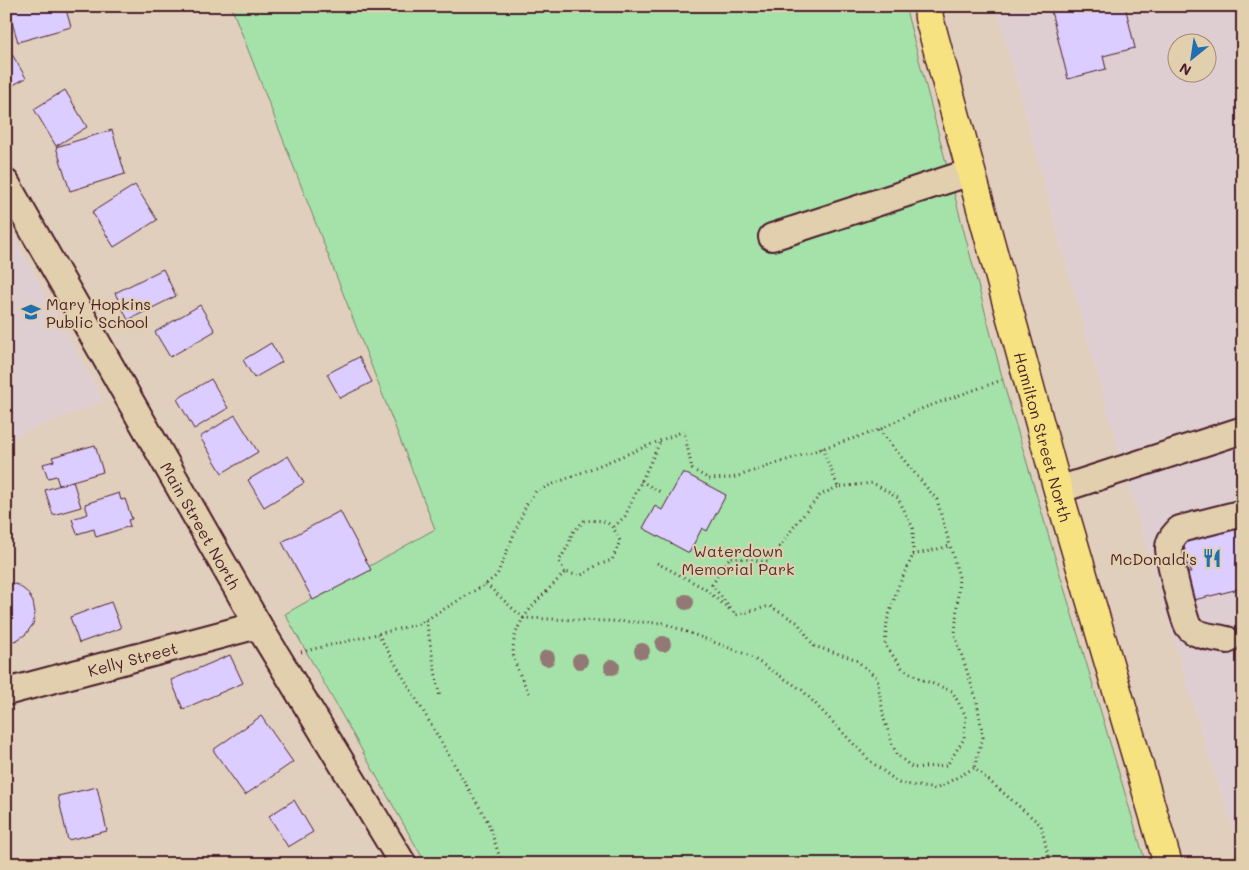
<svg xmlns="http://www.w3.org/2000/svg" width="1249" height="870" viewBox="0 0 1249 870" font-family="Mali,sans-serif">
<style>
.built{fill:#dfced1;fill-rule:evenodd}
.green{fill:#a4e2a9;stroke:#77806a}
.building{fill:#dbcdff;stroke:#4a1f2b}
.lines{fill:none;stroke-linecap:round;stroke-linejoin:round}
.minor-casing{stroke:#4a1f2b;stroke-width:30}
.major-casing{stroke:#4a1f2b;stroke-width:31}
.path{stroke:#4a1f2b;stroke-width:3;stroke-dasharray:1 4;stroke-linecap:butt}
.minor{stroke:#e2cfad;stroke-width:26}
.major{stroke:#f7e281;stroke-width:28}
.tree{fill:#937974}
.labels{text-anchor:middle;dominant-baseline:central;stroke-width:4;stroke-linejoin:round;paint-order:stroke}
.poi-label{font-size:16px;fill:#4a1f2b;stroke:#e2cfad;text-anchor:start}
.street-label{font-size:16px;fill:#4a1f2b;stroke:#e2cfad}
.park-label{font-size:16px;fill:#533238;stroke:#e2cfad}
</style>
<rect width="100%" height="100%" fill="#e1cfbd"/>
<filter id="ink" filterUnits="userSpaceOnUse"><feTurbulence type="fractalNoise" baseFrequency=".02" numOctaves="2"/><feDisplacementMap in="SourceGraphic" scale="10" xChannelSelector="R" yChannelSelector="G"/><feConvolveMatrix kernelMatrix="1 2 1 2 8 2 1 2 1" color-interpolation-filters="sRGB"/></filter>
<g filter="url(#ink)">
<g class="built">
<path d="M996 6H1243V857L1207 752 1133 501 1060 243ZM1176 42H1206V72H1176Z"/>
<path d="M6 222 104 401 6 440Z"/>
</g>
<path class="green" d="M231 6H905L1006 392 1146 864H426L285 614 435 529Z"/>
<g class="building">
<path d="M7 6H65L71 27 18 42Z"/>
<path d="M1053 6H1125L1135 48 1103 56 1106 69 1068 79 1050 7Z"/>
<path d="M6 44 26 78 6 89Z"/>
<path d="M65 90 87 127 56 146 34 109Z"/>
<path d="M112 130 125 174 70 191 56 147Z"/>
<path d="M135 185 157 220 114 247 92 212Z"/>
<path d="M163 269 176 296 128 320 115 293Z"/>
<path d="M200 305 215 331 170 357 155 332Z"/>
<path d="M271 343 282 362 254 378 243 360Z"/>
<path d="M359 357 372 382 340 398 327 374Z"/>
<path d="M211 379 228 408 194 429 177 399Z"/>
<path d="M235 415 258 452 222 473 200 437Z"/>
<path d="M95 445 103 472 59 485 56 476 48 478 43 464 54 461 52 457Z"/>
<path d="M288 456 304 483 264 507 248 480Z"/>
<path d="M683 472 726 495 707 531 702 528 689 553 643 528 655 506 662 510Z"/>
<path d="M73 481 81 507 53 515 45 490Z"/>
<path d="M119 493 121 500 125 499 132 519 128 520 130 526 96 537 94 529 77 534 72 519 88 514 85 504Z"/>
<path d="M340 511 371 570 313 600 282 542Z"/>
<path d="M1243 526V588L1194 600 1187 573 1191 572 1189 564 1182 566 1179 552 1185 550 1182 539Z"/>
<path d="M6 582 18 585 27 592 33 602 35 613 33 624 26 634 17 640 6 643Z"/>
<path d="M111 602 121 628 79 643 70 617Z"/>
<path d="M230 655 243 683 183 709 171 680Z"/>
<path d="M261 716 293 762 245 795 213 750Z"/>
<path d="M97 787 107 831 68 840 58 796Z"/>
<path d="M294 800 313 832 288 847 269 816Z"/>
</g>
<g class="lines">
<g class="minor-casing">
<g id="minor">
<path id="s1" d="M6 183 258 625 403 864"/>
<path d="M772 237 971 172"/>
<path d="M1058 490 1243 430"/>
<path d="M1227 640C1215 637 1196 637 1188 626 1184 621 1168 555 1169 548 1169 540 1175 534 1180 529L1243 513"/>
<path id="s2" d="M6 692 258 625"/>
</g>
</g>
<g class="major-casing">
<g id="major">
<path id="s3" d="M928 6 929 18 1058 490 1168 864"/>
</g>
</g>
<g class="path">
<path d="M879 430 937 500 959 577 955 635 977 702 983 737 974 768"/>
<path d="M822 448 838 487 873 483 898 498 913 528V555L898 587 887 621 885 645 903 669 923 680 952 691 966 716 964 739 947 765 913 768 896 754 884 719 877 678 855 659 814 646 798 623 770 606 736 615 712 585 730 557 768 562 796 524 820 495 838 487"/>
<path d="M641 481 662 493"/>
<path d="M614 527 625 516 661 440"/>
<path d="M913 555 950 546"/>
<path d="M657 563 704 588 730 610"/>
<path d="M486 584 523 618 663 623 748 655 802 690 869 760 899 783 936 789 974 768 1041 825 1050 864"/>
<path d="M426 620 440 698"/>
<path d="M378 634 488 822 502 864"/>
<path d="M301 652 419 624 486 584 497 575 527 503 536 491 684 431 692 469 709 479 732 478 879 430 918 410 1002 380"/>
<path d="M529 693C524 682 516 669 514 658 507 622 544 596 565 572L580 576 596 566 612 560 620 541C611 521 606 519 584 521L572 533 569 544 559 561 565 572"/>
</g>
<use href="#minor" class="minor"/>
<use href="#major" class="major"/>
</g>
<g class="tree">
<circle cx="686" cy="602" r="8"/>
<circle cx="663" cy="644" r="8"/>
<circle cx="642" cy="651" r="8"/>
<circle cx="547" cy="658" r="8"/>
<circle cx="580" cy="661" r="8"/>
<circle cx="612" cy="667" r="8"/>
</g>
</g>
<defs>
<g id="school-bare" transform="scale(1.5)"><path d="M0-5L7-2L0 1L-7-2ZM-4 1L0 2.5L4 1V4Q0 6-4 4Z" fill="#1f6fb2" stroke="#e2cfad" stroke-width="2.5" paint-order="stroke"/></g>
<g id="restaurant-bare" transform="scale(1.5)"><path d="M-5-6h1v4h1v-4h1v4h1v-4h1v5L-1.5 .5V6h-2V.5L-5-1ZM5-6V6H3V1.5H1.5Q1.5-4 5-6Z" fill="#1f6fb2" stroke="#e2cfad" stroke-width="2.5" paint-order="stroke"/></g>
</defs>
<g fill-rule="evenodd">
<use href="#school-bare" x="31" y="312"/>
<use href="#restaurant-bare" x="1212" y="558"/>
</g>
<g class="labels">
<g class="poi-label">
<text x="46" y="303">Mary Hopkins<tspan x="46" dy="18">Public School</tspan></text>
<text x="1197" y="558" text-anchor="end">McDonald's</text>
</g>
<g class="street-label">
<text stroke="none"><textPath href="#s3" startOffset="446">Hamilton Street North</textPath></text>
<text stroke="none"><textPath href="#s1" startOffset="394">Main Street North</textPath></text>
<text stroke="none"><textPath href="#s2" startOffset="131">Kelly Street</textPath></text>
</g>
<g class="park-label">
<text x="738" y="550">Waterdown<tspan x="738" dy="18">Memorial Park</tspan></text>
</g>
</g>
<rect width="1249" height="870" fill="none" stroke="#e2cfad" stroke-width="25"/>
<rect x="12" y="12" width="1224" height="845" fill="none" stroke="#4a1f2b" stroke-width="2" filter="url(#ink)"/>
<g transform="translate(1192 58) rotate(210)"><circle r="24" fill="#e2cfad" stroke="#a58979"/>
<path d="M0-4L9 19L0 12L-9 19Z" fill="#1f6fb2"/>
<text y="-8" font-size="14" font-weight="bold" text-anchor="middle" fill="#4a1f2b">N</text>
</g>
</svg>
